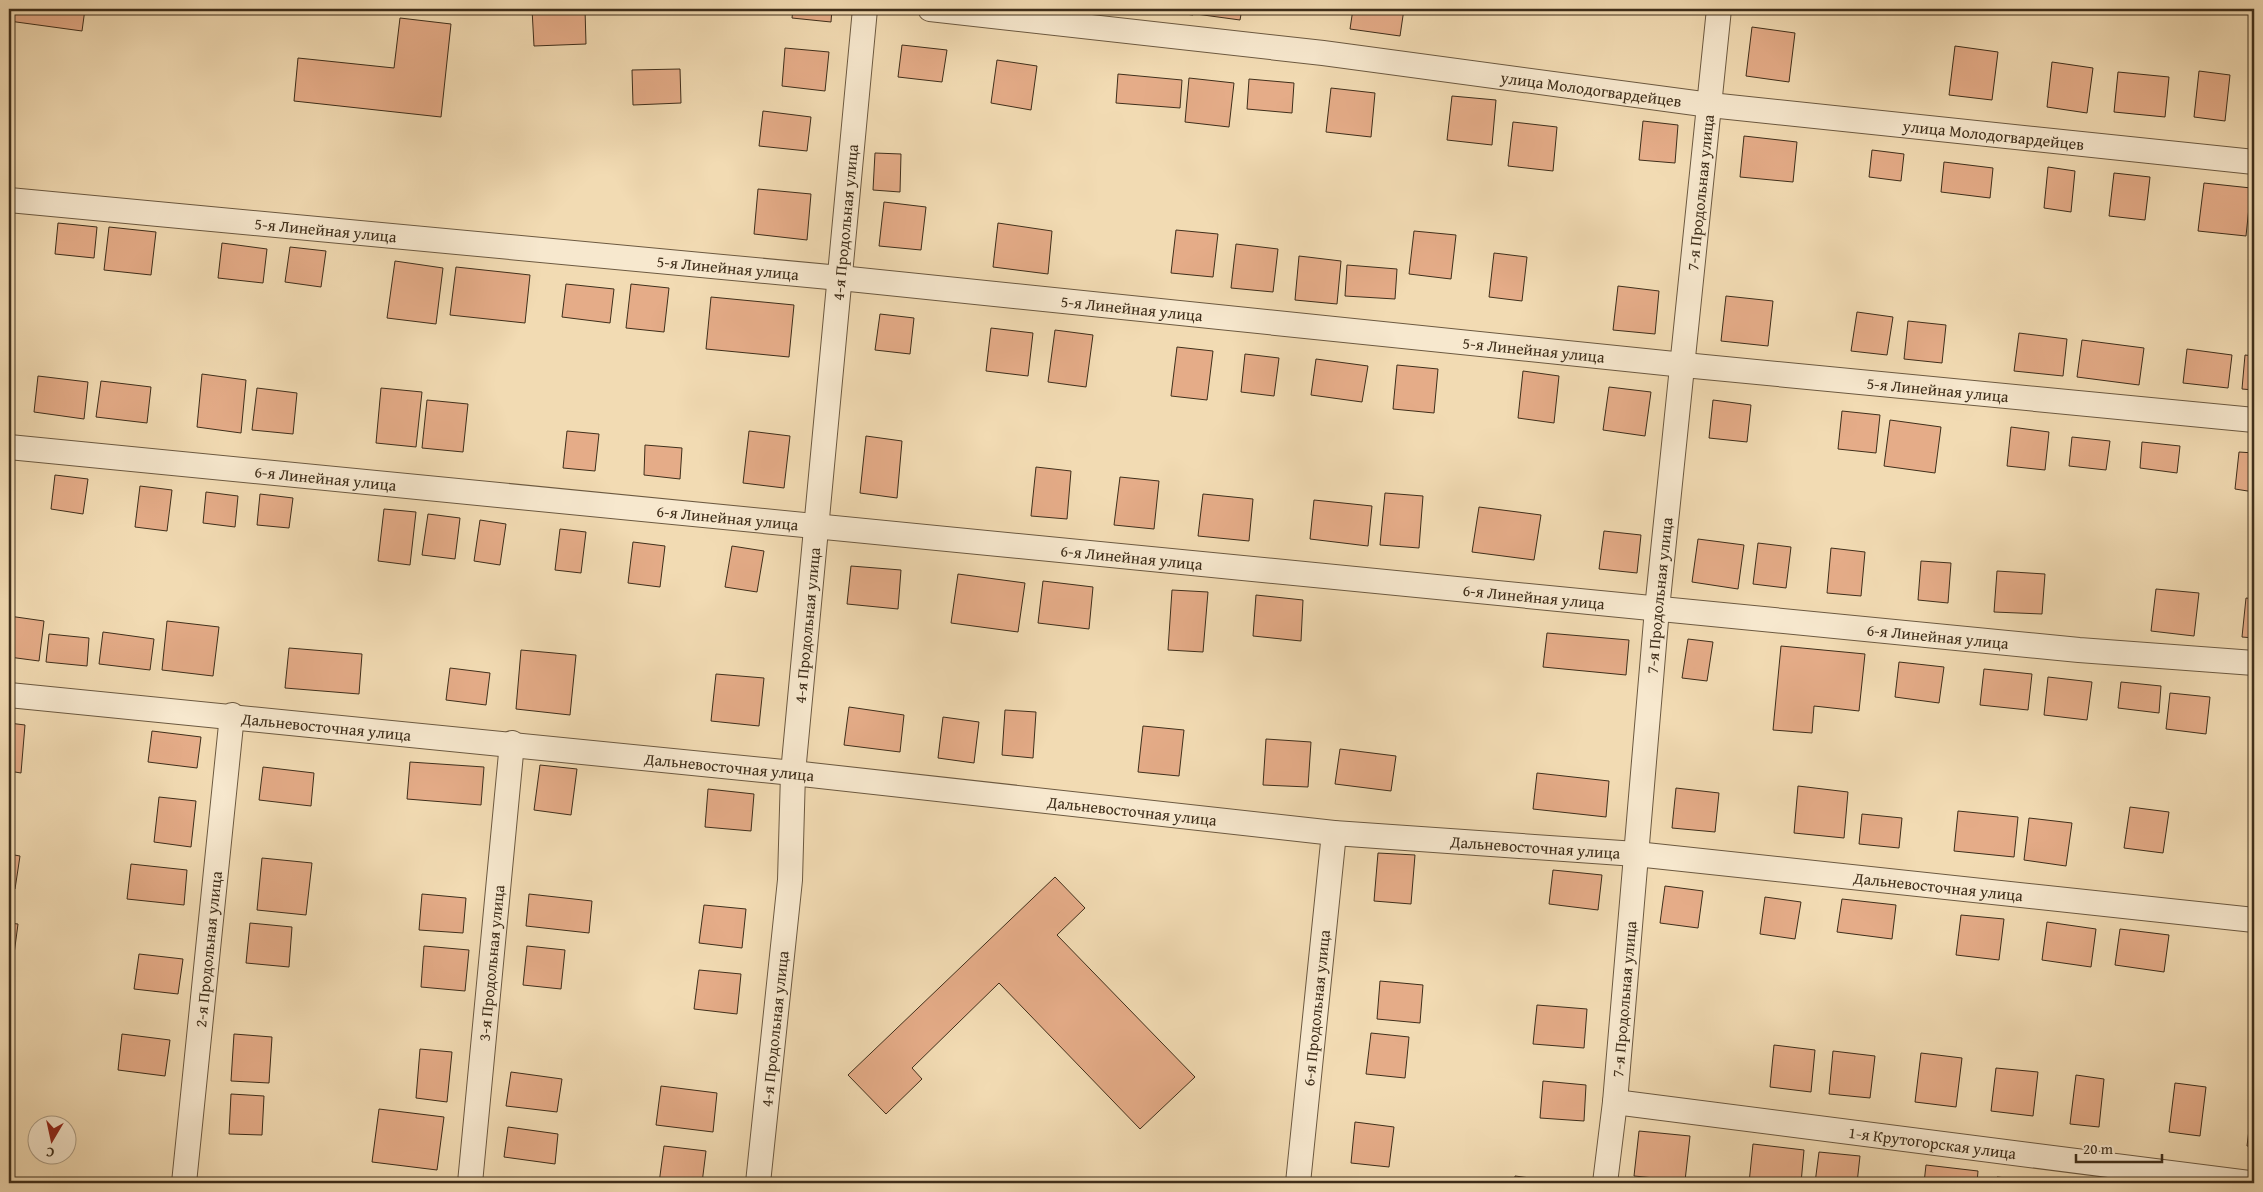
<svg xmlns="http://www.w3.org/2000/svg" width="2263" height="1192" viewBox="0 0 2263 1192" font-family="'Gentium Book Plus',serif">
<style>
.building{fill:#e5ac88;stroke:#3f2e1a}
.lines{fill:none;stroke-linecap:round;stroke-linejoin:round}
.minor-casing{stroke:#6c5940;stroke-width:26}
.minor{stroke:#f7e8ce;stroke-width:24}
.labels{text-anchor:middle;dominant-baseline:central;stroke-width:4;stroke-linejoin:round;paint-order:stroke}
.street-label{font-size:16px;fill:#3f2e1a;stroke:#f7e8ce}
</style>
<rect width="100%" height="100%" fill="#f2dbb3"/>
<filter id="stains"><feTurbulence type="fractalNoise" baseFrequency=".004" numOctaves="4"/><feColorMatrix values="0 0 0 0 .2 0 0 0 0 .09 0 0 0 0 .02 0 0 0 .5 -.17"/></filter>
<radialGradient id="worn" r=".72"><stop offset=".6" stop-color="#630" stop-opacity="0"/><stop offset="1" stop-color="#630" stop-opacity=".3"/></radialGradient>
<g class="building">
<path d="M9 9H85L82 31 9 21Z"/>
<path d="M532 9H585L586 44 534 46Z"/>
<path d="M793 9H832L831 22 792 18Z"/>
<path d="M1141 9H1194L1193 15Z"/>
<path d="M1196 9H1242L1240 20 1196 14Z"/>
<path d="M1353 9H1404L1400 36 1350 29Z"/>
<path d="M400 18 451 24 441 117 294 101 298 58 394 68Z"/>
<path d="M1752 27 1795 33 1789 82 1746 76Z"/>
<path d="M902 45 947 50 942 82 898 77Z"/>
<path d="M1955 46 1998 52 1992 100 1949 95Z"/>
<path d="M785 48 829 52 825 91 782 86Z"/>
<path d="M997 60 1037 66 1031 110 991 103Z"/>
<path d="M2052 62 2093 68 2087 113 2047 107Z"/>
<path d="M680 69 681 103 633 105 632 70Z"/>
<path d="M2199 71 2230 75 2225 121 2194 117Z"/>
<path d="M2118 72 2169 77 2165 117 2114 112Z"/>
<path d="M1118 74 1182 80 1180 108 1116 103Z"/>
<path d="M1189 78 1234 83 1229 127 1185 122Z"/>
<path d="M1249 79 1294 83 1292 113 1247 109Z"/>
<path d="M1331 88 1375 93 1371 137 1326 132Z"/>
<path d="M1452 96 1496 100 1492 145 1447 140Z"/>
<path d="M763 111 811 117 807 151 759 146Z"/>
<path d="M1643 121 1678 125 1675 163 1639 160Z"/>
<path d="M1513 122 1557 127 1553 171 1508 166Z"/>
<path d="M1744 136 1797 142 1793 182 1740 177Z"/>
<path d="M1872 150 1904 154 1901 181 1869 177Z"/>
<path d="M875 153 901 154 900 192 873 190Z"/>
<path d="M1944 162 1993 168 1990 198 1941 192Z"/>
<path d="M2048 167 2075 171 2071 212 2044 208Z"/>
<path d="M2114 173 2150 177 2145 220 2109 216Z"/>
<path d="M2204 183 2251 188 2246 236 2198 231Z"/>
<path d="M758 189 811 194 807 240 754 234Z"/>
<path d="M884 202 926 207 921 250 879 246Z"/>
<path d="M58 223 97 227 94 258 55 254Z"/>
<path d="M998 223 1052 231 1048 274 993 267Z"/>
<path d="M109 227 156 232 151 275 104 270Z"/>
<path d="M1176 230 1218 234 1213 277 1171 273Z"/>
<path d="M1414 231 1456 235 1451 279 1409 274Z"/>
<path d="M222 243 267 249 263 283 218 278Z"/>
<path d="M1236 244 1278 249 1273 292 1231 288Z"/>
<path d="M290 247 326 251 321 287 285 282Z"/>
<path d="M1494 253 1527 257 1522 301 1489 297Z"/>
<path d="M1299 256 1341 261 1337 304 1295 300Z"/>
<path d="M395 261 443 268 436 324 387 318Z"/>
<path d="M1347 265 1397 269 1395 299 1345 296Z"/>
<path d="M456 267 530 275 525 323 450 315Z"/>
<path d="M566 284 614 289 610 323 562 317Z"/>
<path d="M631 284 669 288 664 332 626 328Z"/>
<path d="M1618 286 1659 291 1655 334 1613 330Z"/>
<path d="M1726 296 1773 301 1768 346 1721 341Z"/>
<path d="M711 297 794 305 789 357 706 349Z"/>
<path d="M1857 312 1893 317 1887 355 1851 351Z"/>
<path d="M880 314 914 318 910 354 875 350Z"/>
<path d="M1908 321 1946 325 1942 363 1904 359Z"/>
<path d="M991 328 1033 333 1028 376 986 371Z"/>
<path d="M1055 330 1093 335 1086 387 1048 382Z"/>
<path d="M2019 333 2067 339 2063 376 2014 371Z"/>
<path d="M2082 340 2144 348 2139 385 2077 377Z"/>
<path d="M1177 347 1213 351 1207 400 1171 396Z"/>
<path d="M2187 349 2232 355 2228 388 2183 383Z"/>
<path d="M1245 354 1279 358 1274 396 1241 392Z"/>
<path d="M2245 355 2254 356V390L2242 389Z"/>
<path d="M1316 359 1368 366 1362 402 1311 395Z"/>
<path d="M1397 365 1438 369 1434 413 1393 409Z"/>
<path d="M1523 371 1559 376 1554 423 1518 418Z"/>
<path d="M202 374 246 380 241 433 197 427Z"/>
<path d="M38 376 88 382 84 419 34 412Z"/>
<path d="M101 381 151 387 147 423 96 417Z"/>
<path d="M1609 387 1651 392 1645 436 1603 430Z"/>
<path d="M257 388 297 393 293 434 252 430Z"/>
<path d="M381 388 422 392 416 447 376 443Z"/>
<path d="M427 400 468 404 463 452 422 448Z"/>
<path d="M1713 400 1751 405 1747 442 1709 438Z"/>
<path d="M1842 411 1880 415 1876 453 1838 449Z"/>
<path d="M1890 420 1941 427 1935 473 1884 466Z"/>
<path d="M2011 427 2049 432 2045 470 2007 466Z"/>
<path d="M567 431 599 434 595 471 563 468Z"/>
<path d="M749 431 790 436 784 488 743 483Z"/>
<path d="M866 436 902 441 897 498 860 493Z"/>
<path d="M2072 437 2110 441 2106 470 2069 466Z"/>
<path d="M2142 442 2180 446 2177 473 2140 468Z"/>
<path d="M645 445 682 448 680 479 644 475Z"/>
<path d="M2239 452 2254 453V492L2235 489Z"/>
<path d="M1036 467 1071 471 1067 519 1031 516Z"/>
<path d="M55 475 88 479 83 514 51 509Z"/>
<path d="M1120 477 1159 481 1154 529 1114 525Z"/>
<path d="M140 486 172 490 167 531 135 527Z"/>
<path d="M206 492 238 496 235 527 203 523Z"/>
<path d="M1385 493 1423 496 1419 548 1380 545Z"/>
<path d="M260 494 293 498 289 528 257 525Z"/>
<path d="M1203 494 1253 499 1249 541 1198 536Z"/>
<path d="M1314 500 1372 506 1368 546 1310 539Z"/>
<path d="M1479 507 1541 515 1534 560 1472 552Z"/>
<path d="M384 509 416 512 410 565 378 561Z"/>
<path d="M428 514 460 518 455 559 422 555Z"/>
<path d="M480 520 506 524 500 565 474 561Z"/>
<path d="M560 529 586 532 581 573 555 570Z"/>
<path d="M1604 531 1641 535 1637 573 1599 569Z"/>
<path d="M1698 539 1744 545 1738 589 1692 582Z"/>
<path d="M633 542 665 546 660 587 628 583Z"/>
<path d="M1758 543 1791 547 1786 588 1753 584Z"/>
<path d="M732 546 764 551 757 592 725 587Z"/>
<path d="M1831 548 1865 552 1861 596 1827 593Z"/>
<path d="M1921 561 1951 563 1948 603 1918 600Z"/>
<path d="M851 566 901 570 898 609 847 604Z"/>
<path d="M1997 571 2045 574 2042 614 1994 612Z"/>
<path d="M958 574 1025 583 1018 632 951 623Z"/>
<path d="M1043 581 1093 587 1089 629 1038 623Z"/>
<path d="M2156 589 2199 593 2194 636 2151 631Z"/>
<path d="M1172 590 1208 592 1203 652 1168 650Z"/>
<path d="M1256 595 1303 600 1301 641 1253 636Z"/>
<path d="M2246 598 2254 599V638L2242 637Z"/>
<path d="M9 616 44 621 39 661 9 657Z"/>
<path d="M167 621 219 627 213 676 162 670Z"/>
<path d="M103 632 154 639 150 670 99 664Z"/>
<path d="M1547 633 1629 640 1626 675 1543 667Z"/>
<path d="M49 634 89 638 87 666 46 662Z"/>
<path d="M1688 639 1713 642 1707 681 1682 678Z"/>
<path d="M1781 646 1865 654 1859 711 1814 706 1812 733 1773 730Z"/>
<path d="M289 648 362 654 359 694 285 688Z"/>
<path d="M521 650 576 655 570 715 516 709Z"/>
<path d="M1899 662 1944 667 1939 703 1895 697Z"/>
<path d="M450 668 490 673 486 705 446 700Z"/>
<path d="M1984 669 2032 674 2028 710 1980 705Z"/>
<path d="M716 674 764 678 759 726 711 721Z"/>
<path d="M2048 677 2092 682 2087 720 2044 715Z"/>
<path d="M2121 682 2161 686 2159 713 2118 708Z"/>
<path d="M2170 693 2210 697 2206 734 2166 729Z"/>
<path d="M849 707 904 715 900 752 844 745Z"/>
<path d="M1005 710 1036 712 1033 758 1002 755Z"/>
<path d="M943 717 979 722 974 763 938 758Z"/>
<path d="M9 723 25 725 21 773 9 771Z"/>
<path d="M1143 726 1184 730 1179 776 1138 772Z"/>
<path d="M152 731 201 737 197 768 148 762Z"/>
<path d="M1266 739 1311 742 1308 787 1263 785Z"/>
<path d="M1340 749 1396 756 1391 791 1335 784Z"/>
<path d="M410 762 484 767 481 805 407 799Z"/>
<path d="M540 765 577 769 571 815 534 810Z"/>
<path d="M263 767 314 773 311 806 259 800Z"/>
<path d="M1537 773 1609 781 1606 817 1533 809Z"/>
<path d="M1798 786 1848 792 1844 838 1794 833Z"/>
<path d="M1676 788 1719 793 1715 832 1672 828Z"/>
<path d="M708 789 754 794 751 831 705 827Z"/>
<path d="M159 797 196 801 191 847 154 842Z"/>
<path d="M2130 807 2169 812 2163 853 2124 848Z"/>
<path d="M1958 811 2018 817 2014 857 1954 851Z"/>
<path d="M1862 814 1902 818 1899 848 1859 844Z"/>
<path d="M2029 818 2072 823 2066 866 2024 860Z"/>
<path d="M1378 853 1415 855 1411 904 1374 901Z"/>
<path d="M9 854 20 856 15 889 9 888Z"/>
<path d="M262 858 312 863 306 915 257 910Z"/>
<path d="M131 864 187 870 184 905 127 899Z"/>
<path d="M1553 870 1602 875 1598 910 1549 904Z"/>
<path d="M1055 877 1085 908 1057 935 1195 1077 1140 1129 999 983 912 1068 922 1079 886 1114 848 1075Z"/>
<path d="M1665 886 1703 891 1698 928 1660 923Z"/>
<path d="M422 894 466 898 463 933 419 930Z"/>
<path d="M529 894 592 901 589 933 526 926Z"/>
<path d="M1765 897 1801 902 1795 939 1760 934Z"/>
<path d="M1842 899 1896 905 1892 939 1837 932Z"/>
<path d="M704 905 746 909 742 948 699 943Z"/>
<path d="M1961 915 2004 919 1999 960 1956 955Z"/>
<path d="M2047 922 2096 929 2091 967 2042 960Z"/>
<path d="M9 923 18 924 11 977H9Z"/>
<path d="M250 923 292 927 289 967 246 963Z"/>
<path d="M2120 929 2169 935 2164 972 2115 965Z"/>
<path d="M424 946 469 950 465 991 421 987Z"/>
<path d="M527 946 565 950 561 989 523 985Z"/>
<path d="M139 954 183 959 178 994 134 989Z"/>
<path d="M699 970 741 974 737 1014 694 1009Z"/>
<path d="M1380 981 1423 985 1420 1023 1377 1019Z"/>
<path d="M1537 1005 1587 1009 1584 1048 1533 1044Z"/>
<path d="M1371 1033 1409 1037 1405 1078 1366 1074Z"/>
<path d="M122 1034 170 1040 165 1076 118 1070Z"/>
<path d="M234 1034 272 1037 269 1083 231 1081Z"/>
<path d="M1774 1045 1815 1050 1811 1092 1770 1087Z"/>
<path d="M420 1049 452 1052 447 1102 416 1098Z"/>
<path d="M1833 1051 1875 1056 1870 1098 1829 1094Z"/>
<path d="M1921 1053 1962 1058 1956 1107 1915 1102Z"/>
<path d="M1996 1068 2038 1072 2033 1116 1991 1111Z"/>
<path d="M511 1072 562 1079 557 1112 506 1106Z"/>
<path d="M2076 1075 2104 1079 2099 1127 2070 1124Z"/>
<path d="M1543 1081 1586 1085 1584 1121 1540 1118Z"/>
<path d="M2175 1083 2206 1087 2200 1136 2169 1132Z"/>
<path d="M661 1086 717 1093 713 1132 656 1125Z"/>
<path d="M231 1094 264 1096 262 1135 229 1134Z"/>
<path d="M2253 1097H2254V1147L2247 1146Z"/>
<path d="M379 1109 444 1117 437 1170 372 1162Z"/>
<path d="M1355 1122 1394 1127 1389 1167 1351 1163Z"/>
<path d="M508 1127 558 1134 555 1164 504 1157Z"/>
<path d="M1639 1131 1690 1136 1685 1181 1634 1176Z"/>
<path d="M1753 1144 1804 1150 1801 1183H1749Z"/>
<path d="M664 1146 706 1151 702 1183H659Z"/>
<path d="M1819 1152 1860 1156 1857 1183H1815Z"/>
<path d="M1926 1165 1978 1171 1977 1183H1924Z"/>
<path d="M1515 1176 1568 1183H1514Z"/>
<path d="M1997 1177 2027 1180 2026 1183H1996Z"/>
</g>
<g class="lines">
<g class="minor-casing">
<g id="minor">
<path id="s1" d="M930 9 1323 53 1710 105 2254 162"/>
<path id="s2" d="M9 200 840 278 1684 365 2254 420"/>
<path id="s3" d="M9 447 2079 650 2254 663"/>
<path id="s4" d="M9 695 793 773 1334 833 1636 854 2254 920"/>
<path id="s5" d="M1615 1102 2249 1183"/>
<path id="s6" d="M184 1183 232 715"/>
<path id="s7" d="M470 1183 512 743"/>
<path id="s8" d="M758 1183 790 880 793 773 865 9"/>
<path id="s9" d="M1298 1183 1334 833"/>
<path id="s10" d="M1605 1183 1615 1102 1657 609 1719 9"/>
</g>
</g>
<use href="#minor" class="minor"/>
</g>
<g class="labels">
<g class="street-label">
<text stroke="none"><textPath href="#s1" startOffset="666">улица Молодогвардейцев</textPath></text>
<text stroke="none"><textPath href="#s1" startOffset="1071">улица Молодогвардейцев</textPath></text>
<text stroke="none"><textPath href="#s10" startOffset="995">7-я Продольная улица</textPath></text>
<text stroke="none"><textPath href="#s8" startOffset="965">4-я Продольная улица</textPath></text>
<text stroke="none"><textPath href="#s2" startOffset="318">5-я Линейная улица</textPath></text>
<text stroke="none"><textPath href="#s2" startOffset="722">5-я Линейная улица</textPath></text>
<text stroke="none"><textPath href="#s2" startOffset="1128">5-я Линейная улица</textPath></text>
<text stroke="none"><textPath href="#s2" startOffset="1532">5-я Линейная улица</textPath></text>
<text stroke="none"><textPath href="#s2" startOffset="1938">5-я Линейная улица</textPath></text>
<text stroke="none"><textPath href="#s3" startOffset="318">6-я Линейная улица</textPath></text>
<text stroke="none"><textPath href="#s3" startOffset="722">6-я Линейная улица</textPath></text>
<text stroke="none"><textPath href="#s3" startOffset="1128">6-я Линейная улица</textPath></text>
<text stroke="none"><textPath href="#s10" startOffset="590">7-я Продольная улица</textPath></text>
<text stroke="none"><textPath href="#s3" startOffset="1532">6-я Линейная улица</textPath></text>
<text stroke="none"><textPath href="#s8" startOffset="560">4-я Продольная улица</textPath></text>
<text stroke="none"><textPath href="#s3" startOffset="1938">6-я Линейная улица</textPath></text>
<text stroke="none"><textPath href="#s4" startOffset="319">Дальневосточная улица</textPath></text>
<text stroke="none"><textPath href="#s4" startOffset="724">Дальневосточная улица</textPath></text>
<text stroke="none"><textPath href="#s4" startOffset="1129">Дальневосточная улица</textPath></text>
<text stroke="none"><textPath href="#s4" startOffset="1534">Дальневосточная улица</textPath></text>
<text stroke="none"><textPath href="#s4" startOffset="1939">Дальневосточная улица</textPath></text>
<text stroke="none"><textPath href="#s6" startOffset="235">2-я Продольная улица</textPath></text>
<text stroke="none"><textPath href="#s7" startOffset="221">3-я Продольная улица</textPath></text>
<text stroke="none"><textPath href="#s10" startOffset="185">7-я Продольная улица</textPath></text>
<text stroke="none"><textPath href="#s9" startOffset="176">6-я Продольная улица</textPath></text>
<text stroke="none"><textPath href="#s8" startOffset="155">4-я Продольная улица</textPath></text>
<text stroke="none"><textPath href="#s5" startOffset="320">1-я Крутогорская улица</textPath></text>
</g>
</g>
<rect width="2263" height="1192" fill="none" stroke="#f2dbb3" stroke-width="30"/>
<rect x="10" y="10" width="2243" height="1172" fill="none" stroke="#3f2e1a" stroke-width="2.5"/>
<rect x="15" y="15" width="2233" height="1162" fill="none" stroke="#3f2e1a"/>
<g transform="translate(52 1140) rotate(189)"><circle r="24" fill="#f7e8ce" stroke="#ad9e86"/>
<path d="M0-4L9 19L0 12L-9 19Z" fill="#8f2418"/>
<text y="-8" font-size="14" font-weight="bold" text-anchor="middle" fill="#3f2e1a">С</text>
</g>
<path d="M2076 1154v8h86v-8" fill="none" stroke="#3f2e1a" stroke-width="2.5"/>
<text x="2083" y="1154" font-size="15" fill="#3f2e1a" stroke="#f7e8ce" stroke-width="4" paint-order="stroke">20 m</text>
<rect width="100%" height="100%" filter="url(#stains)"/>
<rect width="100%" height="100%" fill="url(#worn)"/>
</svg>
